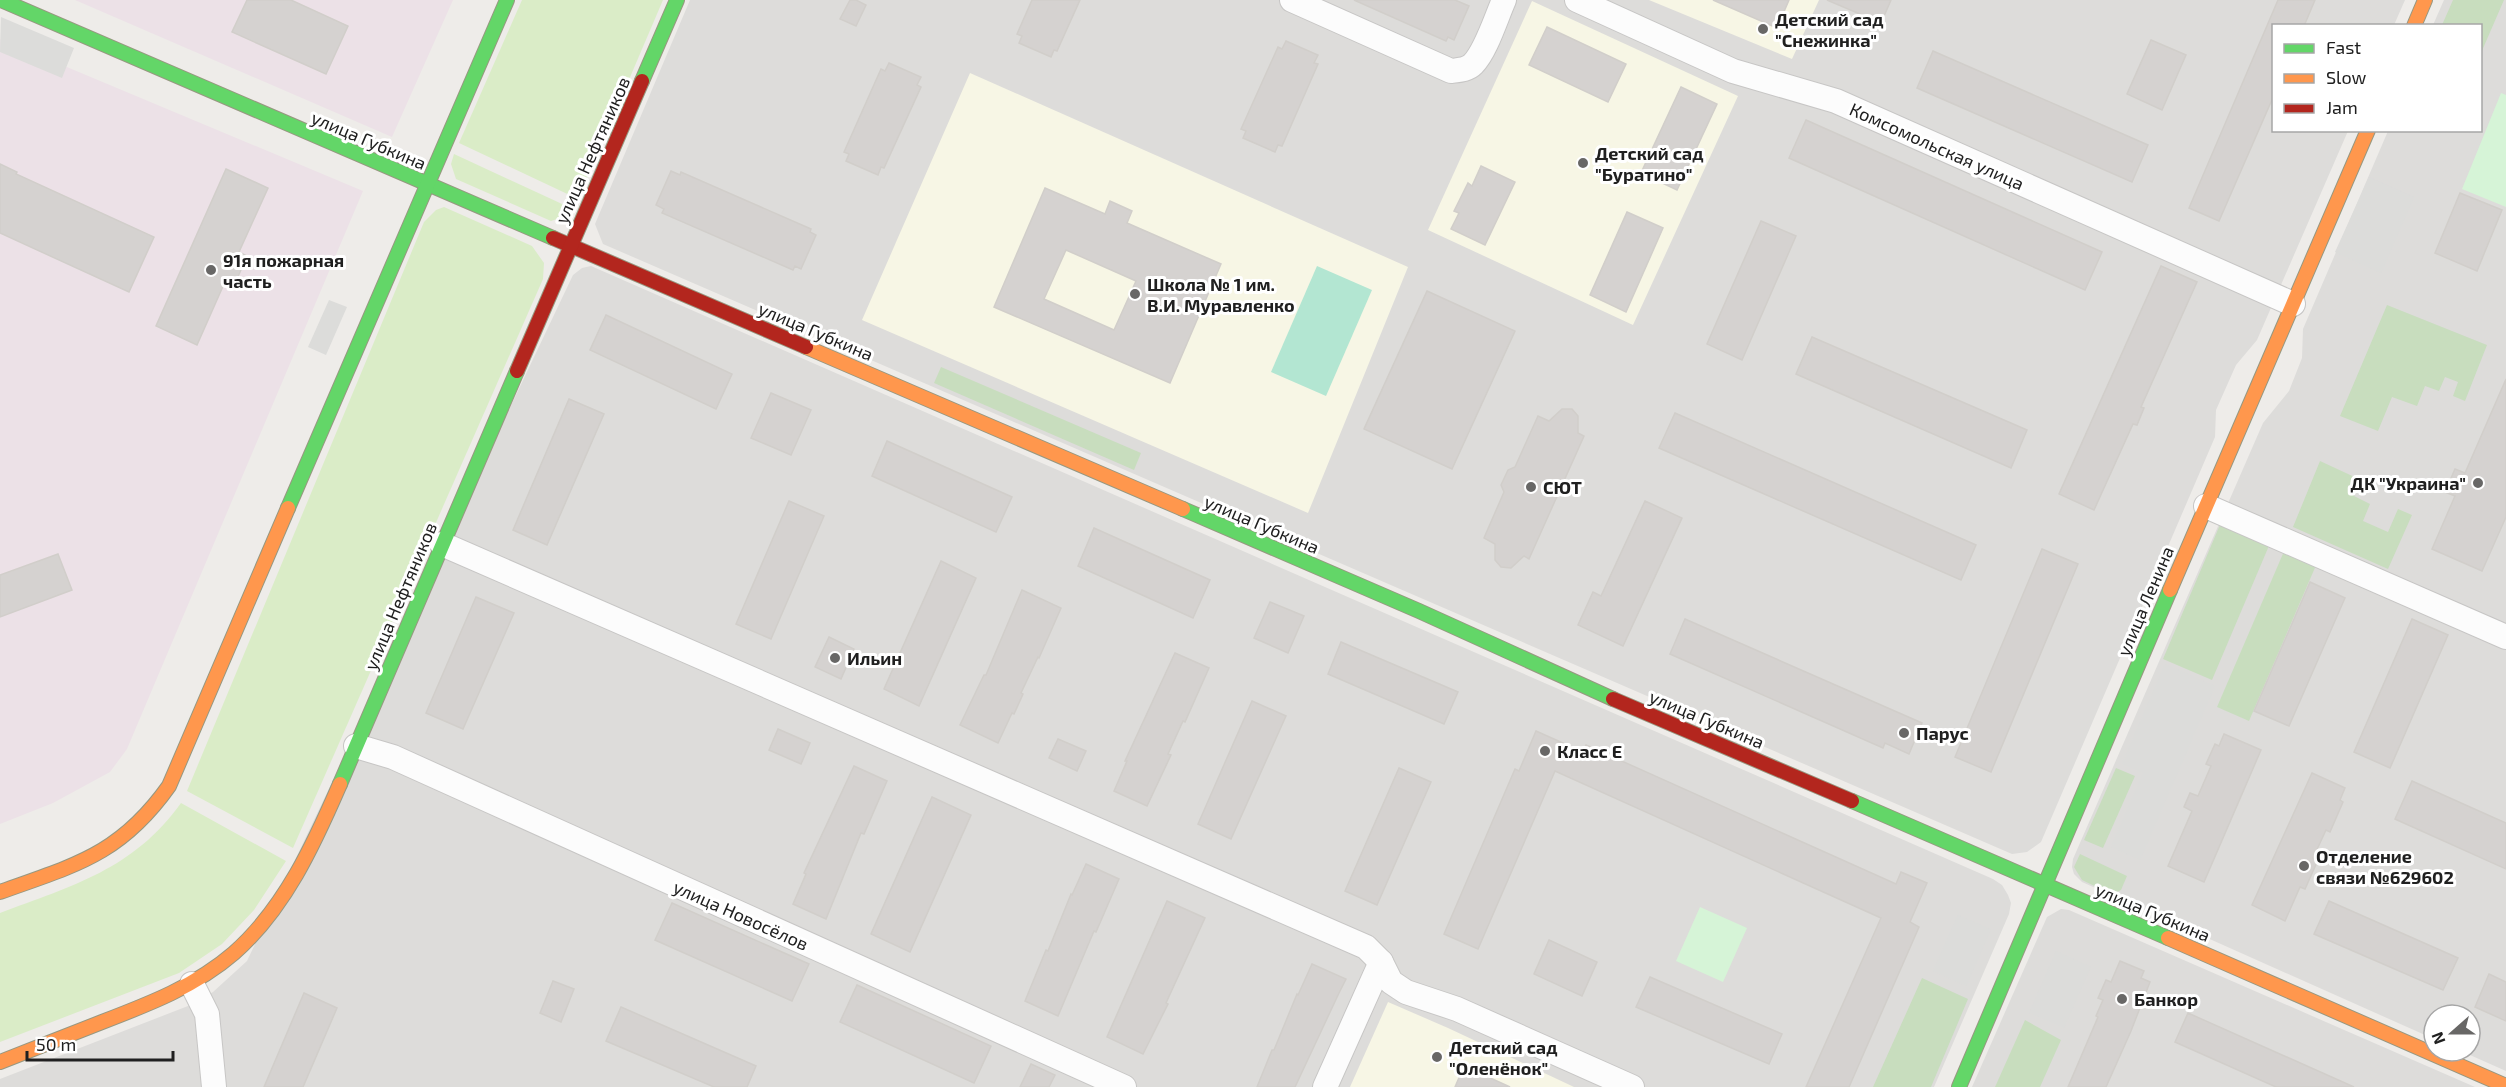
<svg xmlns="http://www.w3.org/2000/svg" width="2506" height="1087" viewBox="0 0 2506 1087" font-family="'Exo 2',sans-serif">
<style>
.residential{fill:#dddcda}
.industrial{fill:#ece1e7}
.education{fill:#f7f6e5}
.religious{fill:#dcdcda}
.grass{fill:#daecc7}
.forest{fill:#c8ddbe}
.park{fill:#d6f4d7}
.pitch{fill:#b3e6d2}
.building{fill:#d5d2d0;stroke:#d1ceca;stroke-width:1.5;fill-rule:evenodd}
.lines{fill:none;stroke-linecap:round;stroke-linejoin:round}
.street-casing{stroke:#c7c6c5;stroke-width:26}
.fast-casing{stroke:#979880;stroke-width:16}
.slow-casing{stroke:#979880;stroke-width:16}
.jam-casing{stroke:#979880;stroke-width:16}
.street{stroke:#fcfcfc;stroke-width:24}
.fast{stroke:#63d668;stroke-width:14}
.slow{stroke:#ff974d;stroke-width:14}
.jam{stroke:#b3261e;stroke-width:14}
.poi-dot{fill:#686766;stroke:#fff;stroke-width:2}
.labels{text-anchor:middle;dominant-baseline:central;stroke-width:6;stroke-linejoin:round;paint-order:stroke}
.poi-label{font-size:18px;font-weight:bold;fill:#202020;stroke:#fff;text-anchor:start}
.street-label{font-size:18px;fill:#202020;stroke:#fff}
</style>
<rect width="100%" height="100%" fill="#eeece9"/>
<g class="residential">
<path d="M690 0H2405L2394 25 2274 26V130L2348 131 2257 340 2236 365 2216 410 2215 437 2041 842 2027 852 2012 854 603 244 595 224Z"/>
<path d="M2444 0H2506V1071L2461 1051H2470V1015H2434V1039L2082 882 2074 874 2072 867 2073 859 2263 423 2289 391 2302 358 2303 329 2388 131 2480 130V26L2433 25Z"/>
<path d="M591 266 1993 879 2002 885 2008 895 2011 903 2009 914 1934 1087H0V1079L188 1006 213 992 247 961 573 275 582 268Z"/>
<path d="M2061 909 2069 910 2475 1087H1972L2047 917Z"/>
</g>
<g class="industrial">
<path d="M75 0H453L392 137Z"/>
<path d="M0 39 363 191 127 749 110 772 53 803 0 824Z"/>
</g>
<g class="education">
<path d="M1649 0H1819L1792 59Z"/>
<path d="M1532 1 1738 96 1633 325 1428 230Z"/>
<path d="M970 73 1408 267 1308 513 862 320Z"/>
<path d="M1388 1002 1448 1028 1574 1087H1350Z"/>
</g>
<g class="religious">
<path d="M1 17 74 48 62 78 0 52Z"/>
<path d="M2369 177 2414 197 2381 273 2335 252Z"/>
<path d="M329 300 347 307 326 355 308 347Z"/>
<path d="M2165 664 2215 686 2140 860 2111 847 2143 773 2122 764Z"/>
<path d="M1958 915 1991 929 1966 986 1933 971Z"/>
<path d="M2056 951 2091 967 2064 1028 2029 1013Z"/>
</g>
<g class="grass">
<path d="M522 0H663L578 199 459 143Z"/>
<path d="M454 154 573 209 566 216 551 221 456 179 451 164Z"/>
<path d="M444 207 532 246 544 263 543 279 293 848 187 791 424 222 436 210Z"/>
<path d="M181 803 286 861 254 910 222 944 179 973 0 1042V913C72 886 134 869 181 803Z"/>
</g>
<g class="forest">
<path d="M2453 0H2504L2481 53 2480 26 2442 25Z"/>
<path d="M2387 305 2487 345 2465 401 2453 396 2458 382 2445 377 2439 391 2425 386 2417 406 2392 397 2378 431 2340 416Z"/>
<path d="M941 367 1141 453 1134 470 934 383Z"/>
<path d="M2320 461 2361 480 2354 496 2370 504 2363 521 2388 532 2398 509 2412 515 2388 569 2293 527Z"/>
<path d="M2222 520 2271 541 2212 680 2163 659Z"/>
<path d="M2285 549 2317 563 2249 721 2217 707Z"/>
<path d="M2116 768 2135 776 2103 848 2084 840Z"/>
<path d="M2080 854 2127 876 2121 890 2115 893H2109L2082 880 2074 867Z"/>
<path d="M1922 978 1968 999 1931 1087H1873Z"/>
<path d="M2025 1020 2061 1040 2040 1087H1995Z"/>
</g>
<g class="park">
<path d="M2501 93 2506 95V207L2462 189Z"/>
<path d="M1700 907 1747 928 1723 982 1676 961Z"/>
</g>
<path class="pitch" d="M1317 266 1372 290 1326 396 1271 372Z"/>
<g class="building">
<path d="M247 0H291L348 26 326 74 232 32Z"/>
<path d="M850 0H856L866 5 856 26 840 19Z"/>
<path d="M1032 0H1080L1057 51 1054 50 1051 57 1019 43 1022 36 1017 34Z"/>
<path d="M1354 0H1455L1469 6 1454 40 1448 37 1446 41Z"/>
<path d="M1713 0H1789L1777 28Z"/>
<path d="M1827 0H1891L1881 23Z"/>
<path d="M2278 0H2315L2304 26H2274V95L2219 221 2189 208Z"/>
<path d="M1547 27 1626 64 1608 102 1529 65Z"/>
<path d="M2151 40 2186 55 2162 110 2127 94Z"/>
<path d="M1286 41 1318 55 1314 63 1318 64 1282 146 1278 145 1275 152 1243 138 1246 131 1241 129 1278 47 1282 49Z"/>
<path d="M1933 51 2148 145 2132 182 1917 88Z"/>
<path d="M889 63 921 77 917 85 921 87 884 168 881 167 878 175 846 161 849 154 844 152 881 69 885 71Z"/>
<path d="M1681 87 1717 104 1677 190 1641 173Z"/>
<path d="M1806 120 2102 252 2085 290 1789 158Z"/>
<path d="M0 164 17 172 16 174 154 237 129 292 0 233Z"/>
<path d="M1481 166 1515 182 1485 245 1451 229 1459 213 1454 211 1468 183 1472 186Z"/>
<path d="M226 169 268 188 239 252 247 256 233 288 224 284 197 345 156 326Z"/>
<path d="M671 171 680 175 681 172 811 229 810 232 816 235 801 269 795 266 793 270 662 213 664 209 656 205Z"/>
<path d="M1045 188 1105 214 1110 201 1132 211 1127 223 1221 264 1170 383 994 307ZM1066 250 1136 281 1114 330 1044 299Z"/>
<path d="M2460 193 2502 210 2477 271 2435 253Z"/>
<path d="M1627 212 1663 228 1626 312 1590 295Z"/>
<path d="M1761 221 1796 236 1742 360 1707 344Z"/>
<path d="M2161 266 2197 282 2141 407 2144 408 2137 425 2133 424 2094 510 2059 494Z"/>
<path d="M1427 291 1515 331 1452 469 1364 429Z"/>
<path d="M606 315 732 374 716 409 590 350Z"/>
<path d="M1812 337 2027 430 2011 468 1796 374Z"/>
<path d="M2506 379V517L2482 571 2432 549 2455 496 2445 492 2455 469 2465 473Z"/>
<path d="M771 393 811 410 791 455 751 438Z"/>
<path d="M569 399 604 414 547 545 513 530Z"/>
<path d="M1562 409H1572L1578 416V433L1584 436 1529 559 1524 556 1511 568 1501 567 1495 560V544L1484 538 1504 492 1501 485 1508 470 1515 467 1538 416 1549 421Z"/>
<path d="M1675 413 1976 545 1961 580 1659 448Z"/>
<path d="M887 441 1012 497 996 532 872 476Z"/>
<path d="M789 501 824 516 771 639 736 624Z"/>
<path d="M1645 501 1682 518 1623 646 1578 625 1593 592 1601 596Z"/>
<path d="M1094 528 1210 580 1193 618 1078 566Z"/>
<path d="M2042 549 2078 564 1991 772 1955 757Z"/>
<path d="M58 554 72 590 0 617V575Z"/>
<path d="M941 561 976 578 919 706 884 689Z"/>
<path d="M2310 582 2345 598 2289 726 2254 711Z"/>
<path d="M1022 590 1061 608 1039 658 1038 657 1021 693 1023 694 1014 714 1012 713 998 743 960 725 984 675H986Z"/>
<path d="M476 597 514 613 463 729 426 713Z"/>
<path d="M1270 602 1304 616 1288 653 1254 638Z"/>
<path d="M1685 619 1922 723 1909 754 1885 743 1883 748 1670 654Z"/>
<path d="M2412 619 2448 635 2390 768 2354 752Z"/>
<path d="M829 637 854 649 841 679 815 667Z"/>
<path d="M1341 642 1458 692 1444 724 1328 674Z"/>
<path d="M1175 653 1209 668 1185 722 1183 721 1168 754 1171 755 1147 806 1114 791 1127 761H1125Z"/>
<path d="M1252 701 1286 716 1231 839 1198 824Z"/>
<path d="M778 729 810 743 801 764 769 750Z"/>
<path d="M1536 731 1583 752 1586 745 1896 884 1901 872 1927 883 1910 922 1919 927 1849 1087H1806L1881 918 1555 771 1478 949 1444 934 1515 769 1519 771Z"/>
<path d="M2224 734 2261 750 2204 882 2168 866 2192 811 2184 807 2190 793 2198 796 2211 766 2206 764 2215 744 2219 746Z"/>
<path d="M1058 739 1086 751 1077 771 1049 758Z"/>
<path d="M854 766 887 781 864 834 861 833 826 919 793 904 806 874 804 873Z"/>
<path d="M1399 768 1431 782 1377 905 1345 891Z"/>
<path d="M2312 773 2345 788 2340 800 2343 802 2330 832 2326 830 2313 858 2318 860 2305 889 2300 887 2285 921 2252 905Z"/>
<path d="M2412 781 2506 823V869L2395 819Z"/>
<path d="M932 797 971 815 910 952 871 934Z"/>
<path d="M1086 864 1119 879 1096 932 1094 931 1058 1016 1025 1001 1046 950 1048 951 1071 894 1072 895Z"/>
<path d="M1167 901 1205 918 1166 1003 1168 1004 1143 1054 1107 1037Z"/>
<path d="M2329 901 2458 958 2443 990 2314 934Z"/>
<path d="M672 903 809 964 792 1001 655 940Z"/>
<path d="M1549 940 1597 962 1582 996 1534 974Z"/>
<path d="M2120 961 2144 971 2141 978 2150 982 2131 1031 2106 1087H2068L2098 1017 2096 1016 2103 1000 2098 998 2106 980 2111 982Z"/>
<path d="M1312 964 1346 979 1339 993 1295 1087H1257L1272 1050H1274L1297 994 1298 995Z"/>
<path d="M2489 974 2506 982V1021L2475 1007Z"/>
<path d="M1650 977 1782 1034 1769 1064 1636 1007Z"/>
<path d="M553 981 574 989 561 1022 540 1013Z"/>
<path d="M857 985 991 1046 974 1083 840 1022Z"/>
<path d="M304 993 337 1008 303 1087H264Z"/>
<path d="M621 1007 756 1066 747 1087H714L606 1041Z"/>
<path d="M2188 1013 2354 1087H2276L2175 1042Z"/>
<path d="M1031 1064 1055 1075 1049 1087H1020Z"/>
<path d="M1464 1066 1510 1087H1455Z"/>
</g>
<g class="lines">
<g class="street-casing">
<g id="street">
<path d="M1292 0 1451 71C1459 70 1467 70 1473 64 1486 51 1496 18 1504 0"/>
<path d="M1577 0 1733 71 1836 101 2293 304"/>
<path d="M2206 506 2506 637"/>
<path d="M442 544 1366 947 1381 962 1391 982 1406 992 1457 1009 1632 1087"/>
<path d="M356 746 393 757 1124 1087"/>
<path d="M192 984 207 1014 214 1087"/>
<path d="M1325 1087 1381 962"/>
</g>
</g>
<g class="fast-casing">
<g id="fast">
<path d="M1 0 553 238"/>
<path d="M642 81 677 0"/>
<path d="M288 508 507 0"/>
<path d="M1183 509 1419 611 1613 699"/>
<path d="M340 784 517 371"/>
<path d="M1852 801 2168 938"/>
<path d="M1959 1087 2170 590"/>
</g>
</g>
<g class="slow-casing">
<g id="slow">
<path d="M2414 26 2425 0"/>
<path d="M806 347 1183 509"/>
<path d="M2170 590 2368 130"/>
<path d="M0 892C75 865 120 855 169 786L288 508"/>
<path d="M2168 938 2506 1086"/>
<path d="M0 1062C34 1049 68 1035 102 1022 149 1004 196 986 234 953 285 908 314 844 340 784"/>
</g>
</g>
<g class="jam-casing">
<g id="jam">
<path d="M553 238 806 347"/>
<path d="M517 371 642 81"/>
<path d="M1613 699 1852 801"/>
</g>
</g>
<use href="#street" class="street"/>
<use href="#fast" class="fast"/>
<use href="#slow" class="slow"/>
<use href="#jam" class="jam"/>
</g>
<g class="poi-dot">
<circle cx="1763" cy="29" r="6"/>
<circle cx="1583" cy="163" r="6"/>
<circle cx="211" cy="270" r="6"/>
<circle cx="1135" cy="294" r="6"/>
<circle cx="2478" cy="483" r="6"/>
<circle cx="1531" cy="487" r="6"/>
<circle cx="835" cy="658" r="6"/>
<circle cx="1904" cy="733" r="6"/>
<circle cx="1545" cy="751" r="6"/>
<circle cx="2304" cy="866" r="6"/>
<circle cx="2122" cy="999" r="6"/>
<circle cx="1437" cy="1057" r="6"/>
</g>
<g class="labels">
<g class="poi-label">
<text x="1775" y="19">Детский сад<tspan x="1775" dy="21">"Снежинка"</tspan></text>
<text x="1595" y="153">Детский сад<tspan x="1595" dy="21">"Буратино"</tspan></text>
<text x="223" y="260">91я пожарная<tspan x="223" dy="21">часть</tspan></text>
<text x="1147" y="284">Школа № 1 им.<tspan x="1147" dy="21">В.И. Муравленко</tspan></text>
<text x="2466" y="483" text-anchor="end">ДК "Украина"</text>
<text x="1543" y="487">СЮТ</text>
<text x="847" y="658">Ильин</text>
<text x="1916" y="733">Парус</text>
<text x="1557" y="751">Класс Е</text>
<text x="2316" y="856">Отделение<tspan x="2316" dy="21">связи №629602</tspan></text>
<text x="2134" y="999">Банкор</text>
<text x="1449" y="1047">Детский сад<tspan x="1449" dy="21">"Оленёнок"</tspan></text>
</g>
<g class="street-label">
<text transform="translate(369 140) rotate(23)">улица Губкина</text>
<text transform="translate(1937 146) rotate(24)">Комсомольская улица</text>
<text transform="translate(592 150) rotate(-66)">улица Нефтяников</text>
<text transform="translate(816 331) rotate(23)">улица Губкина</text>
<text transform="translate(1262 524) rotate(23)">улица Губкина</text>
<text transform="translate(400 596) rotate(-67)">улица Нефтяников</text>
<text transform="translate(2145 601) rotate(-67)">улица Ленина</text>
<text transform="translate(1707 719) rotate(23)">улица Губкина</text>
<text transform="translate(2153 912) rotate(23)">улица Губкина</text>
<text transform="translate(741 915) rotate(24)">улица Новосёлов</text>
</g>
</g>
<rect x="2272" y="24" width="210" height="108" fill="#ffffff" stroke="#a6a6a6" stroke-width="1.5"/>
<rect x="2284" y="44" width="30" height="9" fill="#63d668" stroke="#a6a6a6" stroke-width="1.5"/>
<text x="2326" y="54" font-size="18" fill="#202020">Fast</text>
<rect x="2284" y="74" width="30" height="9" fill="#ff974d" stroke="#a6a6a6" stroke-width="1.5"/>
<text x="2326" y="84" font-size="18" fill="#202020">Slow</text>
<rect x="2284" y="104" width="30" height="9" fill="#b3261e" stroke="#a6a6a6" stroke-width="1.5"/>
<text x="2326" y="114" font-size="18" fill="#202020">Jam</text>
<g transform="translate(2452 1033) rotate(249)"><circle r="28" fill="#ffffff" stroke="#a6a6a6" stroke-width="1.5"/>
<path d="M0-4.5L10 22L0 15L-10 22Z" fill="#686766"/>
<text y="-9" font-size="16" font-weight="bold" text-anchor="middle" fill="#202020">N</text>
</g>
<path d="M27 1051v9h146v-9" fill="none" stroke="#202020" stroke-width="3"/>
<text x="36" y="1051" font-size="18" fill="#202020" stroke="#ffffff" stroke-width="4.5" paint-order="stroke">50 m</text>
</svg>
